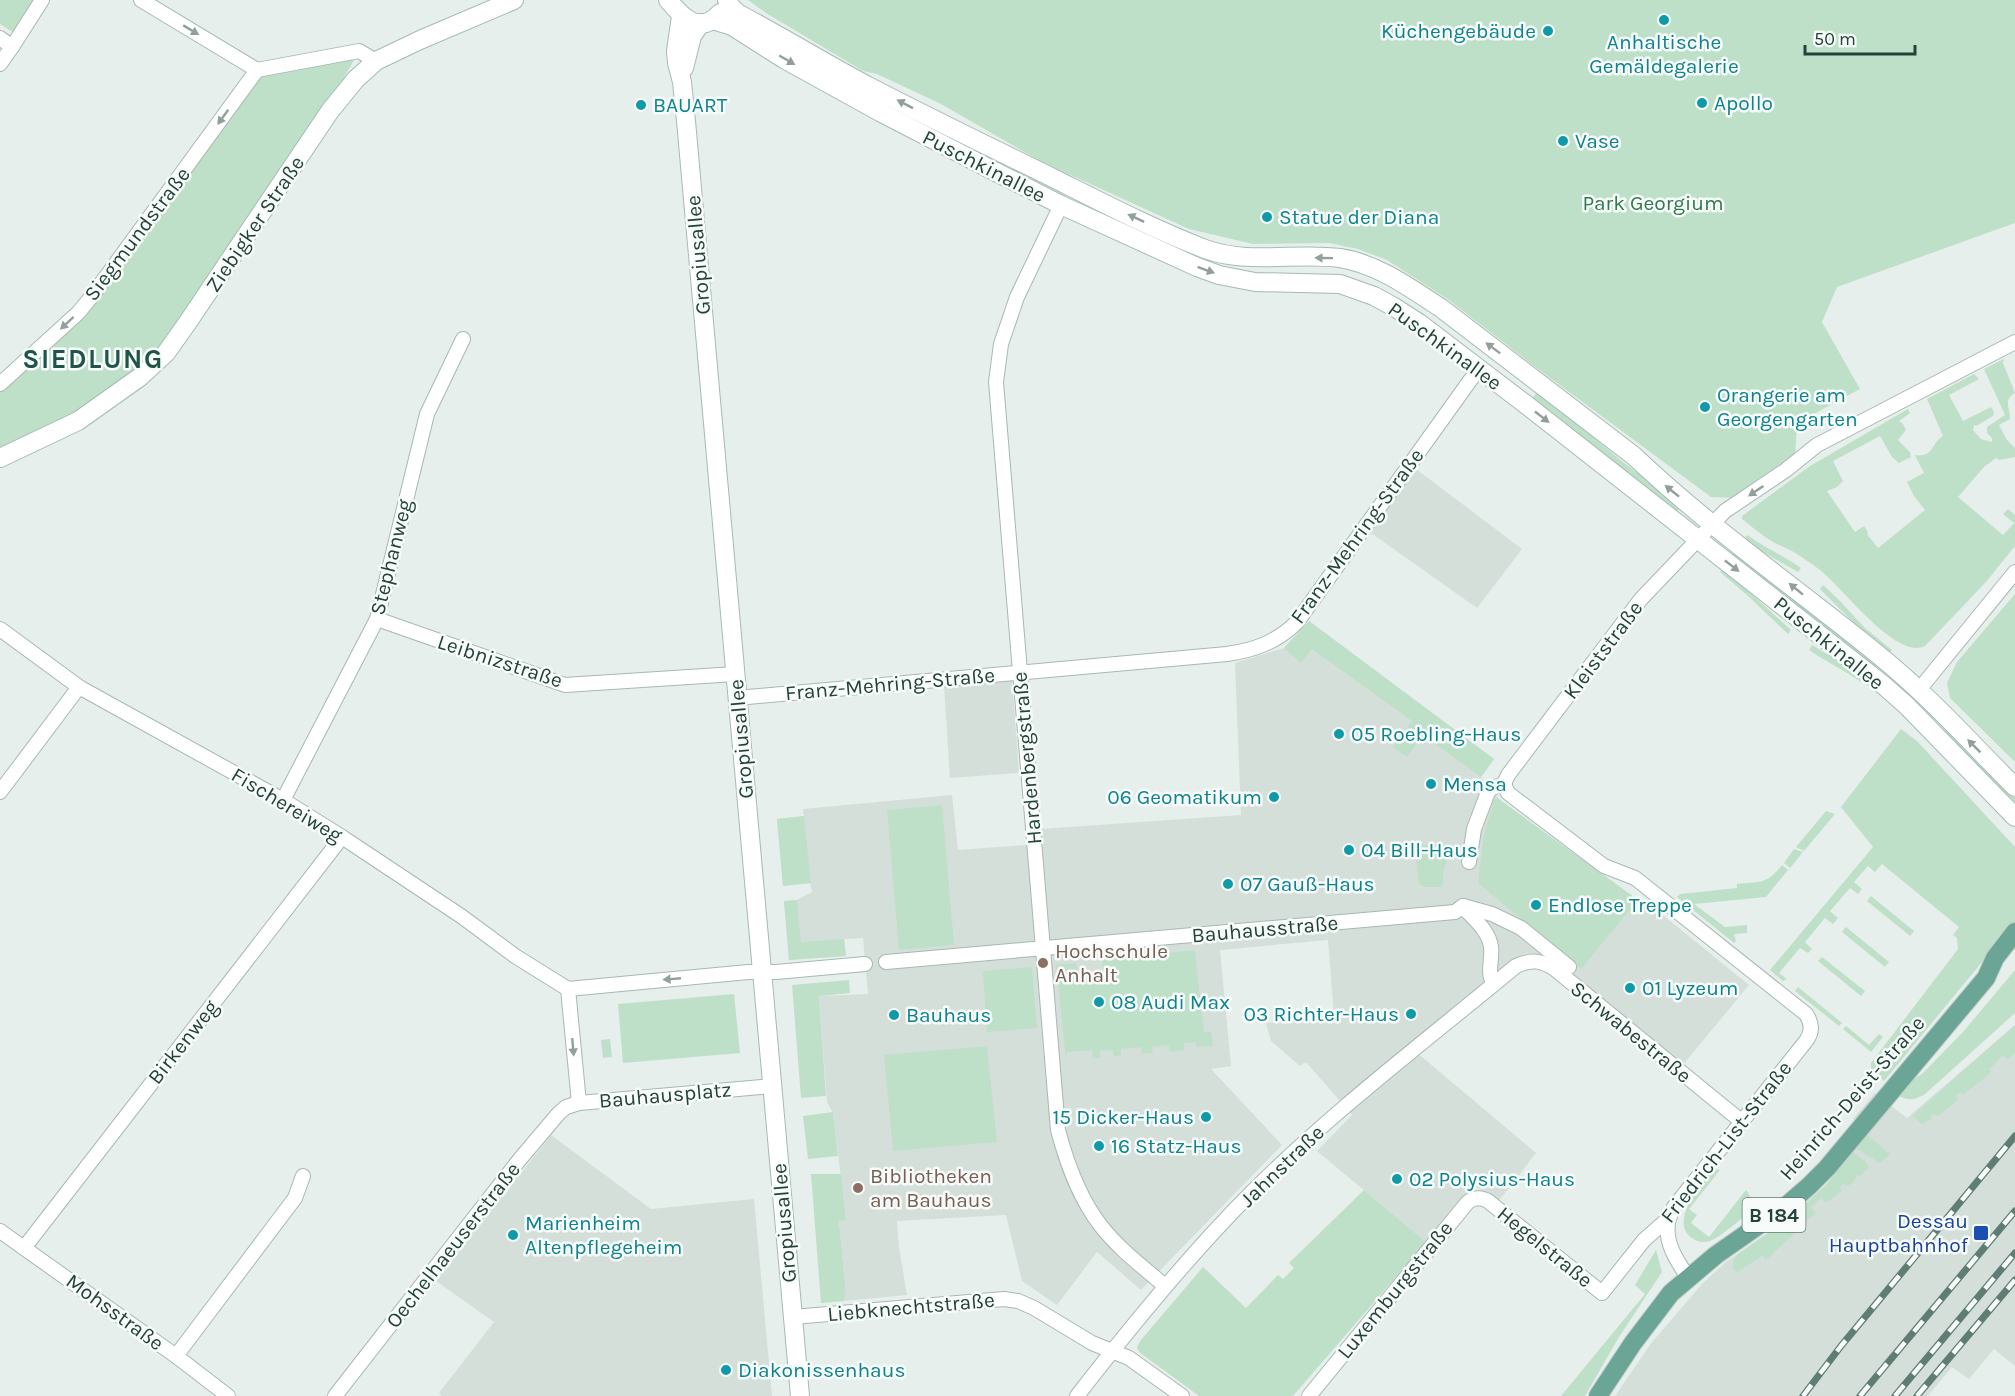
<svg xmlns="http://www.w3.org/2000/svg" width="2015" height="1396" viewBox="0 0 2015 1396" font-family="Karla,sans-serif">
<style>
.built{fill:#d4dfda}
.green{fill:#bfe0c8}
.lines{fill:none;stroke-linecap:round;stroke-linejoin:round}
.street-casing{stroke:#a8b8b2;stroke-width:16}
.secondary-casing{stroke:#a4bbb3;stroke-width:20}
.primary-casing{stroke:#c2cac8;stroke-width:20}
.street{stroke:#fff;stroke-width:14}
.secondary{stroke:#fff;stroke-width:18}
.primary{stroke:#6aa596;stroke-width:18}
.rail-casing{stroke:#5f7d75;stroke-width:7}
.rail{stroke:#f7fbf9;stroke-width:4.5;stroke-dasharray:14;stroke-linecap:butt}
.oneway{fill:#92a09c}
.culture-dot{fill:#0f9aa8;stroke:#f7fbf9;stroke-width:2}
.education-dot{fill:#8d6e63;stroke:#f7fbf9;stroke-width:2}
.transit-dot{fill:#1a4fb4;stroke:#f7fbf9;stroke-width:2}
.labels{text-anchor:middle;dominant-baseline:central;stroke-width:5;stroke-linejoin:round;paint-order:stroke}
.shield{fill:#f7fbf9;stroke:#637a73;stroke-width:1.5}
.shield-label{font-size:20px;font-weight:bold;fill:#24423a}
.culture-label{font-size:21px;fill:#0d838f;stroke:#f7fbf9;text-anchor:start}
.street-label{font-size:21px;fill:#24423a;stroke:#f7fbf9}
.park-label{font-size:21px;fill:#2d7a4b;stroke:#f7fbf9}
.education-label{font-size:21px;fill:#785e54;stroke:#f7fbf9;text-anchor:start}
.transit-label{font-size:21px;fill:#164399;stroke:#f7fbf9;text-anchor:end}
.district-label{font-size:27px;font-weight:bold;letter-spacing:1.5px;fill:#1f5548;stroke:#f7fbf9}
</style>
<rect width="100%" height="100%" fill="#e6efeb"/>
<g class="built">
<path d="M1416 469 1522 549 1477 608 1371 533Z"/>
<path d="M1309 621 1494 759 1481 777 1500 800 1638 900 1646 903 1659 912 1749 985 1682 1066 1548 957 1541 954 1527 953 1521 955 1508 964 1409 1046 1536 1153 1498 1202 1473 1185 1426 1242 1317 1151 1352 1115 1306 1062 1300 1066 1271 1041 1266 1023 1334 1017 1328 940 1220 950 1231 1066 1211 1069 1282 1145 1141 1290 1097 1252 1057 1305 1022 1281 1006 1215 897 1221 899 1248 907 1295 844 1301 846 1294 839 1221 846 1219 833 1113 827 1102 819 996 868 994 863 938 844 939 846 956 789 960 784 901 797 900 812 892 810 883 783 886 777 819 804 816 803 809 952 795 958 850 1026 845V830L1241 815 1235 663 1284 648Z"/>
<path d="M1012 679 1019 773 950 778 944 686Z"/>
<path d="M2015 1025V1366L1994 1349 1969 1379 1952 1367 1928 1396H1615L1652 1342 1703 1283 1726 1262 1788 1219 1826 1185 1869 1132 1853 1119 1875 1093 1907 1118Z"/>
<path d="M551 1135 651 1209 754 1199 772 1396H442L439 1393 494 1322 436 1281Z"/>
</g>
<g class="green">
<path d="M0 0H34L14 33 0 24Z"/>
<path d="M748 0H2015V223L1837 287 1822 322 1860 389 1797 423 1795 458 1735 498 1711 497 1534 366 1449 300 1387 260 1358 249 1329 243 1253 244 1189 229 1040 161 941 104 877 74 863 71 766 13Z"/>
<path d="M359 51 304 150 140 377 0 458V384L78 313 257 70Z"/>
<path d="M2004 359 2003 363 2015 393C2003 399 2010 408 2010 419L1999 425 2007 440 2015 448V457L1999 460 1996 458 1984 467 1958 497 2003 535 2014 523 2003 514 2008 509 2015 515V546L1986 582 1925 646C1897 661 1842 587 1820 570 1813 565 1805 559 1797 554 1788 548 1777 545 1768 539 1759 533 1751 526 1742 519V516L1810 466 1908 409 1910 413 1899 421 1903 424 1906 430 1898 440 1910 452 1911 457 1899 463 1892 457 1880 436 1833 461 1843 481 1837 487 1827 491 1855 532 1864 526 1868 532 1867 534 1878 548 1925 510 1914 496 1907 482 1924 473 1915 455C1934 458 1931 443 1943 436L1927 399 1974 374 1979 379 1949 395 1963 421 1991 407 1994 412 1993 416 1976 426 1974 425 1973 430 1981 439 1992 442V438L1987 433V427L2005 415 1984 369Z"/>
<path d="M1538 391 1623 462 1681 506 1676 513 1531 400Z"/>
<path d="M1747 535C1765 548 1783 555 1801 568L1798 572 1761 551 1745 538Z"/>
<path d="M1736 550 1879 663 1875 668 1731 556Z"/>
<path d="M1723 568 1791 630 1788 634 1747 595 1720 572Z"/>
<path d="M1823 585 1838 599 1865 628 1892 650 1889 653 1863 632 1820 589Z"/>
<path d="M2015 594V762L1950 698 1947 683 1957 662Z"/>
<path d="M1309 621 1494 759 1481 777 1423 735 1407 757 1393 747 1412 721 1312 649 1301 663 1284 648Z"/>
<path d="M1812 645 1849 667 1863 678 1861 682C1844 670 1825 661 1809 650Z"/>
<path d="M1901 729 1917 741 2015 847V922L1884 1081 1871 1070V1063L1958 949 1957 938 1953 935 1959 927 1882 864 1875 872 1868 866 1854 882 1862 889 1858 894 1850 888 1830 911 1838 918 1833 924 1825 918 1805 942 1812 949 1808 953 1800 948 1779 973 1787 979 1783 981 1770 970 1873 847 1841 807Z"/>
<path d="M1947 729 2015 798V807L1943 732Z"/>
<path d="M1496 798 1500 800 1638 900 1581 969 1478 883 1483 839 1494 800Z"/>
<path d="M942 805 954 945 899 950 887 810Z"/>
<path d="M1826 811 1835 814 1804 851 1796 847Z"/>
<path d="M804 816 811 883 783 886 777 819Z"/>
<path d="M1418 845 1430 846 1447 860 1444 869 1442 887H1424L1419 883 1415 850Z"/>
<path d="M1794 849 1803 852 1790 868 1784 863Z"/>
<path d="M1782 865 1788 870 1766 897 1694 904 1725 927 1747 925V933L1734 934 1736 941 1734 943 1677 897 1680 894 1737 888V884C1761 881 1766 885 1782 865Z"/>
<path d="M1871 896 1914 931 1910 936 1867 901Z"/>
<path d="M797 900 801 942 844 939 846 956 789 960 784 901Z"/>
<path d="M1846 927 1889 962 1885 967 1842 932Z"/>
<path d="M1195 950 1204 1032H1211L1213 1046 1196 1047V1042L1184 1043V1050L1170 1052 1169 1045 1152 1047 1153 1053 1142 1054 1141 1047 1121 1049V1055L1114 1056 1113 1050 1100 1051V1058H1093L1092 1050 1067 1052 1066 1059 1056 965 1076 963 1078 980 1103 978 1102 960Z"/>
<path d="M1822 957 1865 991 1861 996 1818 961Z"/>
<path d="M1032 967 1037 1028 987 1032 983 971Z"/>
<path d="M2015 970V1013L1924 1095C1913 1100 1909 1101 1899 1096L1910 1082 1922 1074 1963 1032Z"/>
<path d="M849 980 850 993 819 996 826 1096 801 1098 792 985Z"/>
<path d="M1798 987 1842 1023 1839 1026 1795 991Z"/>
<path d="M734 994 740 1053 623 1063 618 1004Z"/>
<path d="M2015 1025V1053L2008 1059 2002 1056 1989 1069 1992 1072 1963 1095 1959 1092 1955 1096 1958 1100 1938 1116 1933 1114 1930 1117 1932 1119 1922 1124 1912 1116Z"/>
<path d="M1846 1026 1869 1045 1879 1034 1883 1037 1871 1052 1843 1029Z"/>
<path d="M610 1039 612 1057 603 1058 601 1040Z"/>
<path d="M987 1046 997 1142 893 1151 884 1055Z"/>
<path d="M833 1112 838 1156 808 1159 803 1116Z"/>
<path d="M1867 1135 1890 1154 1880 1163 1856 1148Z"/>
<path d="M1853 1152 1867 1163 1869 1168 1860 1176 1857 1175 1854 1182 1848 1186 1844 1183 1840 1187 1842 1191 1826 1203 1821 1198 1811 1207 1816 1213 1802 1225 1798 1224 1796 1227 1798 1230 1766 1260 1763 1255 1738 1272 1733 1270 1734 1259 1738 1254 1788 1219 1826 1185Z"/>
<path d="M1713 1168 1720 1170 1689 1209 1697 1215 1691 1223 1709 1237 1746 1190 1750 1196 1749 1206 1752 1210C1740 1219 1723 1236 1710 1241 1703 1243 1697 1242 1692 1238 1669 1222 1701 1183 1713 1168Z"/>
<path d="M811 1174H841L846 1220 839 1221 846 1294 844 1301 821 1303Z"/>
<path d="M1364 1190 1426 1242 1293 1396H1199L1139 1352 1137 1347 1141 1340 1203 1267 1246 1308 1278 1275 1283 1279 1294 1268 1289 1263Z"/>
<path d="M1656 1250 1662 1272 1619 1337 1585 1396H1561L1645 1294 1635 1285Z"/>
</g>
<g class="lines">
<g class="street-casing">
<g id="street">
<path d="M141 0 257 70 359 51 376 61"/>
<path d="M0 38 12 47 42 0"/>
<path d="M0 64 12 47"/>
<path d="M1061 205 1017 297 1001 344 996 382 1058 1130C1067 1164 1079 1198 1101 1226 1119 1249 1143 1267 1165 1286"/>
<path d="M0 384 78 313 92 296 257 70"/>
<path d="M377 619 565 685 735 674"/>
<path d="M0 629 79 687 283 800 342 837 461 916 515 956 568 989"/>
<path d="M1918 691 2015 572"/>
<path d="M737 698 1227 654C1255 650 1277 642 1297 622L1479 368"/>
<path d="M1504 784 1508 775 1641 599 1725 511 1786 470 1817 445 2015 342"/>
<path d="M0 792 79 687"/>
<path d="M283 800 377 619 427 414 463 339"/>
<path d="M1469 862 1474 829 1488 792 1492 788 1504 784"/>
<path d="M1463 906 1492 914 1521 928 1569 967"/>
<path d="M1464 908C1474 919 1489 931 1491 947 1493 959 1486 973 1494 984"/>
<path d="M886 962 1455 912 1463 906"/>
<path d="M568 989 579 1103 772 1086"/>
<path d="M568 989 748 972H776L865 964"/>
<path d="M1669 1218C1663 1240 1676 1260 1688 1277"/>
<path d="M0 1231 176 1356 228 1396"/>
<path d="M24 1248 342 837"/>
<path d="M793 1317 1004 1299 1018 1301 1034 1308 1092 1343 1129 1358 1182 1396"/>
<path d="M176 1356 295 1198 303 1176"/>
<path d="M335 1396 520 1159 559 1113 566 1107 579 1103"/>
<path d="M1077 1396C1132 1325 1189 1255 1252 1192 1334 1110 1427 1040 1516 966 1531 959 1542 960 1556 970L1741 1121"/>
<path d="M1309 1396 1467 1203C1473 1197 1481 1197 1488 1201L1602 1293 1644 1240 1669 1218 1674 1207 1806 1041C1813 1032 1812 1023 1806 1014L1635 878 1604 866 1508 793 1504 784"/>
</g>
</g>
<g class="secondary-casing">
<g id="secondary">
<path d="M668 0C682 17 700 36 720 13"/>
<path d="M727 0 732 8 739 14C783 37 826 64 870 87 930 118 992 148 1053 178 1103 203 1153 229 1205 249 1249 265 1295 252 1340 258 1378 264 1410 288 1441 308L1634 456C1711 529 1799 590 1881 657 1929 696 1971 743 2015 787"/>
<path d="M681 16 676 51 677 63 682 82 686 121 800 1396"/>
<path d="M712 20 732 26 784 59 880 112 996 172 1061 205 1197 267 1219 275 1255 282 1340 284 1374 296 1394 307 1419 323 1524 403 1881 683 1907 706 2015 817"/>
<path d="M684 68 692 36 701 23"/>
<path d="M0 458 78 421 140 377 166 353 188 322 330 111 356 79 376 61 420 40 514 0"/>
</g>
</g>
<g class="primary-casing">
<path id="primary" d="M1598 1396 1633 1343 1671 1293 1716 1255 1786 1206 1809 1186 1827 1168 1986 978 1995 958 2015 932"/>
</g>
<use href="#street" class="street"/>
<use href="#secondary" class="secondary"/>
<use href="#primary" class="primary"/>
<g class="rail-casing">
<g id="rail">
<path d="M1803 1396 1841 1346 2015 1136"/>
<path d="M1860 1396 2015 1211"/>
<path d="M1895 1396 2015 1253"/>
<path d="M1917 1396 2015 1280"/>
</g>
</g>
<use href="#rail" class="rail"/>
</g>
<defs><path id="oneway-solid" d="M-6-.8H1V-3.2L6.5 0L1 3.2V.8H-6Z" transform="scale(1.5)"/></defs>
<g class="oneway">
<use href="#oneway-solid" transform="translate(191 30) rotate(31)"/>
<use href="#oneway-solid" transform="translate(787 60) rotate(30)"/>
<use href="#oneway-solid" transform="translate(905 104) rotate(-153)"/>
<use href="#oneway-solid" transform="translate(223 117) rotate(126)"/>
<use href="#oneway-solid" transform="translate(1136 218) rotate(-155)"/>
<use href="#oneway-solid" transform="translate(1324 258) rotate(-179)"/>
<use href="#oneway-solid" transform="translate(1206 270) rotate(20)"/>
<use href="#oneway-solid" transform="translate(67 323) rotate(137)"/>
<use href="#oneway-solid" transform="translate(1493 348) rotate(-143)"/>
<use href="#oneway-solid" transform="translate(1542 417) rotate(38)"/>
<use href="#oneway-solid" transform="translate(1672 491) rotate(-141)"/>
<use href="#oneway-solid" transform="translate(1756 491) rotate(146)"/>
<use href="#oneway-solid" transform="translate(1732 566) rotate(38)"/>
<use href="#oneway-solid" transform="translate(1796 589) rotate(-141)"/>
<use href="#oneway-solid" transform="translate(1974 746) rotate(-135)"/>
<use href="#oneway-solid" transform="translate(672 979) rotate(175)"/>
<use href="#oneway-solid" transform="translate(573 1047) rotate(85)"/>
</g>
<g class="culture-dot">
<circle cx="1664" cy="20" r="6"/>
<circle cx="1548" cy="31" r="6"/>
<circle cx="1702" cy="103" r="6"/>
<circle cx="641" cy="105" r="6"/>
<circle cx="1563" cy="141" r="6"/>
<circle cx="1267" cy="217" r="6"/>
<circle cx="1705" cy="407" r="6"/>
<circle cx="1339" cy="734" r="6"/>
<circle cx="1431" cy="784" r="6"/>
<circle cx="1274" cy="797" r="6"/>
<circle cx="1349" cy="850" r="6"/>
<circle cx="1228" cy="884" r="6"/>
<circle cx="1536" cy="905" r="6"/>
<circle cx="1630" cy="988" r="6"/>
<circle cx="1099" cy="1002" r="6"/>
<circle cx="1411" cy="1014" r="6"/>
<circle cx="894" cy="1015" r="6"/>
<circle cx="1206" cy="1117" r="6"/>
<circle cx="1099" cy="1146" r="6"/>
<circle cx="1397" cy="1179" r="6"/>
<circle cx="513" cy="1235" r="6"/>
<circle cx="726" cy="1370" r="6"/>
</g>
<g class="education-dot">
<circle cx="1043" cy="963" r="6"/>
<circle cx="858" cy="1188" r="6"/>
</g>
<rect class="transit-dot" x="1973" y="1225" width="16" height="16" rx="3"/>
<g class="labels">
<rect class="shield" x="1742.5" y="1198" width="63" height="34" rx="4.5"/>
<g class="shield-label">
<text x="1774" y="1215">B 184</text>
</g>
<g class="culture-label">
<text x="1536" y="31" text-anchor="end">Küchengebäude</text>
<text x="1664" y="42" text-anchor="middle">Anhaltische<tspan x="1664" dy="24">Gemäldegalerie</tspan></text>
<text x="1714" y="103">Apollo</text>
<text x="653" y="105">BAUART</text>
<text x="1575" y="141">Vase</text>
<text x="1279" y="217">Statue der Diana</text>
<text x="1717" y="395">Orangerie am<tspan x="1717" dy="24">Georgengarten</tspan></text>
<text x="1351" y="734">05 Roebling-Haus</text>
<text x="1443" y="784">Mensa</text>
<text x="1262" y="797" text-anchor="end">06 Geomatikum</text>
<text x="1361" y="850">04 Bill-Haus</text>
<text x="1240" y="884">07 Gauß-Haus</text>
<text x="1548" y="905">Endlose Treppe</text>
<text x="1642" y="988">01 Lyzeum</text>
<text x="1111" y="1002">08 Audi Max</text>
<text x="1399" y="1014" text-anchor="end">03 Richter-Haus</text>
<text x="906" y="1015">Bauhaus</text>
<text x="1194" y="1117" text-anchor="end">15 Dicker-Haus</text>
<text x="1111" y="1146">16 Statz-Haus</text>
<text x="1409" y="1179">02 Polysius-Haus</text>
<text x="525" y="1223">Marienheim<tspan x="525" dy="24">Altenpflegeheim</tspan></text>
<text x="738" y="1370">Diakonissenhaus</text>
</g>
<g class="street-label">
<text transform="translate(984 166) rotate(27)">Puschkinallee</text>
<text transform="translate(255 224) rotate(-56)">Ziebigker Straße</text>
<text transform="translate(137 234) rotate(-53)">Siegmundstraße</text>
<text transform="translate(698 255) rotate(-95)">Gropiusallee</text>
<text transform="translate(1445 346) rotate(36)">Puschkinallee</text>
<text transform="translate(1357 536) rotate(-54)">Franz-Mehring-Straße</text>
<text transform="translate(391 557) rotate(-76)">Stephanweg</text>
<text transform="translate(1829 643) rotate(39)">Puschkinallee</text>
<text transform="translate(1603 650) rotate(-53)">Kleiststraße</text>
<text transform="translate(500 661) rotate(18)">Leibnizstraße</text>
<text transform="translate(890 684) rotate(-5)">Franz-Mehring-Straße</text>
<text transform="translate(741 739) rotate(-95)">Gropiusallee</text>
<text transform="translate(1027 758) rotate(-95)">Hardenbergstraße</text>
<text transform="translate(287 805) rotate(31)">Fischereiweg</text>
<text transform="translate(1265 929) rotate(-5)">Bauhausstraße</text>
<text transform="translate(1631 1032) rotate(39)">Schwabestraße</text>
<text transform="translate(183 1042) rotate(-52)">Birkenweg</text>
<text transform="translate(665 1095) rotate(-5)">Bauhausplatz</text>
<text transform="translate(1852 1098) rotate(-49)">Heinrich-Deist-Straße</text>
<text transform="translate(1726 1142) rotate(-52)">Friedrich-List-Straße</text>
<text transform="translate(1282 1166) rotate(-44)">Jahnstraße</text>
<text transform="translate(784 1223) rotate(-95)">Gropiusallee</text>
<text transform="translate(453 1245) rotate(-52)">Oechelhaeuserstraße</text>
<text transform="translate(1545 1247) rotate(39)">Hegelstraße</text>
<text transform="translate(1395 1290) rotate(-51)">Luxemburgstraße</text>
<text transform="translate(911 1307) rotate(-5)">Liebknechtstraße</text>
<text transform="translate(115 1312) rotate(36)">Mohsstraße</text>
</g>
<g class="park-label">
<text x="1653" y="203">Park Georgium</text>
</g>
<g class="education-label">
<text x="1055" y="951">Hochschule<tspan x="1055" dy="24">Anhalt</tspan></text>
<text x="870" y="1176">Bibliotheken<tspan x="870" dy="24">am Bauhaus</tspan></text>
</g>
<g class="transit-label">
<text x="1968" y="1221">Dessau<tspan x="1968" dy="24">Hauptbahnhof</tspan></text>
</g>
<g class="district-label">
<text x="93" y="359">SIEDLUNG</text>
</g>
</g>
<path d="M1805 45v9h110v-9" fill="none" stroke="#24423a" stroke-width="3"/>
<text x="1814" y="45" font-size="18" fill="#24423a" stroke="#f7fbf9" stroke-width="4.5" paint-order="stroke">50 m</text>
</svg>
